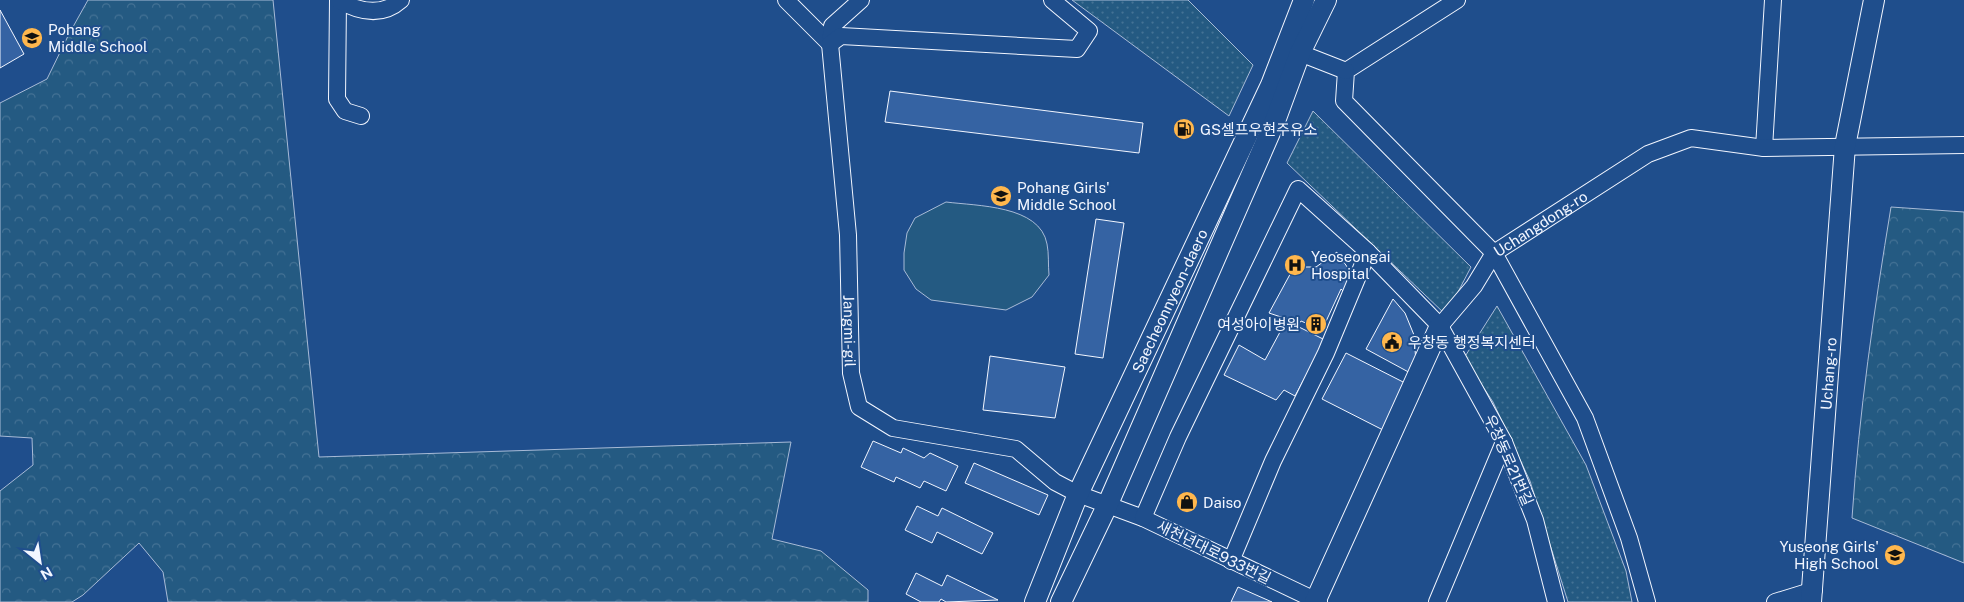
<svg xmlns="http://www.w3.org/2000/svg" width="1964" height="602" viewBox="0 0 1964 602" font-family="'Public Sans','Noto Sans KR',sans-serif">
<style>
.green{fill:url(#green-dots);stroke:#a8bbd7}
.forest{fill:url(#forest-crowns);stroke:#a8bbd7}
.pitch{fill:#245a82;stroke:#a8bbd7}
.building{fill:#3563a3;stroke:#f2f6ff}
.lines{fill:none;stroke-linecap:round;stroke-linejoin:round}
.minor-casing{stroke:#f2f6ff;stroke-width:18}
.major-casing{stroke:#f2f6ff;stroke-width:22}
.minor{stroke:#1f4e8c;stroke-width:16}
.major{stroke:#1f4e8c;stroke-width:20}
.labels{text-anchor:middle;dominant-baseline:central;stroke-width:4;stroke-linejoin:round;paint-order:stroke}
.poi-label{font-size:15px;fill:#f2f6ff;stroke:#1f4e8c;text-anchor:start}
.street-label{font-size:15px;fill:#f2f6ff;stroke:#1f4e8c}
</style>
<defs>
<pattern id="green-dots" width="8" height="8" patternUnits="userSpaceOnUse" patternTransform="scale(1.25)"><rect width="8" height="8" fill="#245a82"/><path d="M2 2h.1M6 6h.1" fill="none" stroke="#447295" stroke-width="1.8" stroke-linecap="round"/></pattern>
<pattern id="forest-crowns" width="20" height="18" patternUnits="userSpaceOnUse" patternTransform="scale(1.25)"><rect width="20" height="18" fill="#245a82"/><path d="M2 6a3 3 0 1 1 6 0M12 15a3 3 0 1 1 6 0" fill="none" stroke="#447295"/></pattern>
</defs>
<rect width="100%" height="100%" fill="#1f4e8c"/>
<g class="green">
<path d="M1072 0H1188L1253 65 1229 116Z"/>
<path d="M1313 111 1471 267 1446 315 1287 163Z"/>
<path d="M1497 306 1586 465 1626 571 1632 602H1568L1530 481 1493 402 1464 358Z"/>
</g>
<g class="forest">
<path d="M88 0H273L319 457 791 442 772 539 821 551 868 590V602H168L163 572 139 543 83 595 72 602H0V491L33 465 32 438 0 436V103L47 79 69 34Z"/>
<path d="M1891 207 1964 212V563L1852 518C1859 413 1874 310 1891 207Z"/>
</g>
<path class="pitch" d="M946 202C977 206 1040 205 1047 244 1049 253 1048 265 1049 275L1032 297 1006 310 931 300 916 289 904 270V253L907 233 915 218Z"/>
<g class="building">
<path d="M0 10 24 54 0 68Z"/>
<path d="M890 91 1143 123 1139 153 885 122Z"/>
<path d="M1096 219 1124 223 1103 358 1075 354Z"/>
<path d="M1337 252 1354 277 1345 293 1341 289 1322 330 1301 321 1297 326 1325 340 1295 396 1284 390 1276 400 1224 375 1239 345 1265 360 1287 319 1269 313 1294 267H1316Z"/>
<path d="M1393 299 1405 313 1414 335 1416 363 1414 375 1366 349Z"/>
<path d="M1346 353 1409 385 1385 431 1322 399Z"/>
<path d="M990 356 1065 367 1055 418 983 410Z"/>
<path d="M873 441 901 453 903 448 924 458 930 453 958 466 946 491 924 481 920 488 896 477 894 482 861 467Z"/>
<path d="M974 463 1048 495 1039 515 965 483Z"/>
<path d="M917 506 938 516 942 508 993 533 982 554 937 532 932 543 905 530Z"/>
<path d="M916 573 942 586 947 575 998 600 946 602 941 599 939 602H921L906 594Z"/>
<path d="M1238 587 1272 602H1231Z"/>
</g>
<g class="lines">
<g class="minor-casing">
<g id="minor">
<path d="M338 0 337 99 345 111 361 116"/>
<path d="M338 0C359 12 382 17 401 0"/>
<path d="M786 0 830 44"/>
<path id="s1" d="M861 0 832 26 830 44 848 235 851 373 859 407 893 428 1016 449 1055 482 1078 494 1143 518 1319 602"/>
<path d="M1457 0 1346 71 1344 101 1494 253 1585 418 1629 538 1647 602"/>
<path d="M830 44 841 36 1077 49 1089 31 1052 0"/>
<path d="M1300 53 1346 71"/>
<path d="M1764 148 1773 0"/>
<path id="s2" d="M1440 326 1474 286 1494 253 1648 154 1691 138 1764 148 1964 145"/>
<path d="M1143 518 1178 437 1298 189 1368 252 1440 326 1504 442 1535 520 1556 602"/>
<path d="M1231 561 1273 461 1326 353 1368 252"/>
<path d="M1437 602 1504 442"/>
<path d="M1775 602 1814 590"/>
</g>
</g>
<g class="major-casing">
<g id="major">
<path id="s3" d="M1035 602 1078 494 1271 85 1304 0"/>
<path d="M1061 602 1107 506 1275 121 1300 53 1326 0"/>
<path d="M1315 602 1440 326"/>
<path id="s4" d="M1811 602 1845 146 1874 0"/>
</g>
</g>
<use href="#minor" class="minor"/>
<use href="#major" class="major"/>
</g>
<defs>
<g id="school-disc" transform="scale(1.125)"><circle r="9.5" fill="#ffb74d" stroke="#1f4e8c"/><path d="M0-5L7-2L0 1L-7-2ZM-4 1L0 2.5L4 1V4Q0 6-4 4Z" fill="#111"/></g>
<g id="fuel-disc" transform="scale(1.125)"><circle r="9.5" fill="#ffb74d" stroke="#1f4e8c"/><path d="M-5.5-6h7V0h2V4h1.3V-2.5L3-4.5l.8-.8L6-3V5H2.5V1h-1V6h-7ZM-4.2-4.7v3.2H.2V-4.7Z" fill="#111"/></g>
<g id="hospital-disc" transform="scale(1.125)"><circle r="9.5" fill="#ffb74d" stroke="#1f4e8c"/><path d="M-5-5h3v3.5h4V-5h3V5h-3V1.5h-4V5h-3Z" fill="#111"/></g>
<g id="building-disc" transform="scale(1.125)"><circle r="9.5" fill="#ffb74d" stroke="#1f4e8c"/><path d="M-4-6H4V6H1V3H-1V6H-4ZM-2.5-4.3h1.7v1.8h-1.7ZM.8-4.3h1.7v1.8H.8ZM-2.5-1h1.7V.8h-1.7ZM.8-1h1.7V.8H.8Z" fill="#111"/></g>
<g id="civic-disc" transform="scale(1.125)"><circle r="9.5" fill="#ffb74d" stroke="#1f4e8c"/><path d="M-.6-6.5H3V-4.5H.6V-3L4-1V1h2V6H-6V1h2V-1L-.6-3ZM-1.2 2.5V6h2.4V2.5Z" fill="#111"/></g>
<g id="shop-disc" transform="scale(1.125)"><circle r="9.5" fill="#ffb74d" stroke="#1f4e8c"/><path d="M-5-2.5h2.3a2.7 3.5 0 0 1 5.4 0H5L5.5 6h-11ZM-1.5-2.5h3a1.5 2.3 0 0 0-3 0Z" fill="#111"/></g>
</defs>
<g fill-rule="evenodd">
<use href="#school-disc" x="32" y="38"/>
<use href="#fuel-disc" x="1184" y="129"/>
<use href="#school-disc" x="1001" y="196"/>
<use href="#hospital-disc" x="1295" y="265"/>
<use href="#building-disc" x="1316" y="324"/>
<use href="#civic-disc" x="1392" y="342"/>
<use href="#shop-disc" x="1187" y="502"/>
<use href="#school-disc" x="1895" y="555"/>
</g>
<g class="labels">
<g class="poi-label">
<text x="48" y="29">Pohang<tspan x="48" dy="17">Middle School</tspan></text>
<text x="1200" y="129">GS셀프우현주유소</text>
<text x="1017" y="187">Pohang Girls'<tspan x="1017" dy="17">Middle School</tspan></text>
<text x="1311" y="256">Yeoseongai<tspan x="1311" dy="17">Hospital</tspan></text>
<text x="1300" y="324" text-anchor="end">여성아이병원</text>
<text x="1408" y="342">우창동 행정복지센터</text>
<text x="1203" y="502">Daiso</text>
<text x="1879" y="546" text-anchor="end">Yuseong Girls'<tspan x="1879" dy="17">High School</tspan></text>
</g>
<g class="street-label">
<text stroke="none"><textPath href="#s2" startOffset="146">Uchangdong-ro</textPath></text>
<text stroke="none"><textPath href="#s3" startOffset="330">Saecheonnyeon-daero</textPath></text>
<text stroke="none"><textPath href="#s1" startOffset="345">Jangmi-gil</textPath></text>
<text stroke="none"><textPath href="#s4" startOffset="229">Uchang-ro</textPath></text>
<text transform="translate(1509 460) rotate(66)">우창동로21번길</text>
<text transform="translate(1214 552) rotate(26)">새천년대로933번길</text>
</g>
</g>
<g transform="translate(40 562) rotate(150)" stroke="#1f4e8c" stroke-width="4" paint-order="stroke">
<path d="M0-4L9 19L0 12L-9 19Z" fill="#f2f6ff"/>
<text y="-8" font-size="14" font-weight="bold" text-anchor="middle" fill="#f2f6ff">N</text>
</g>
</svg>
